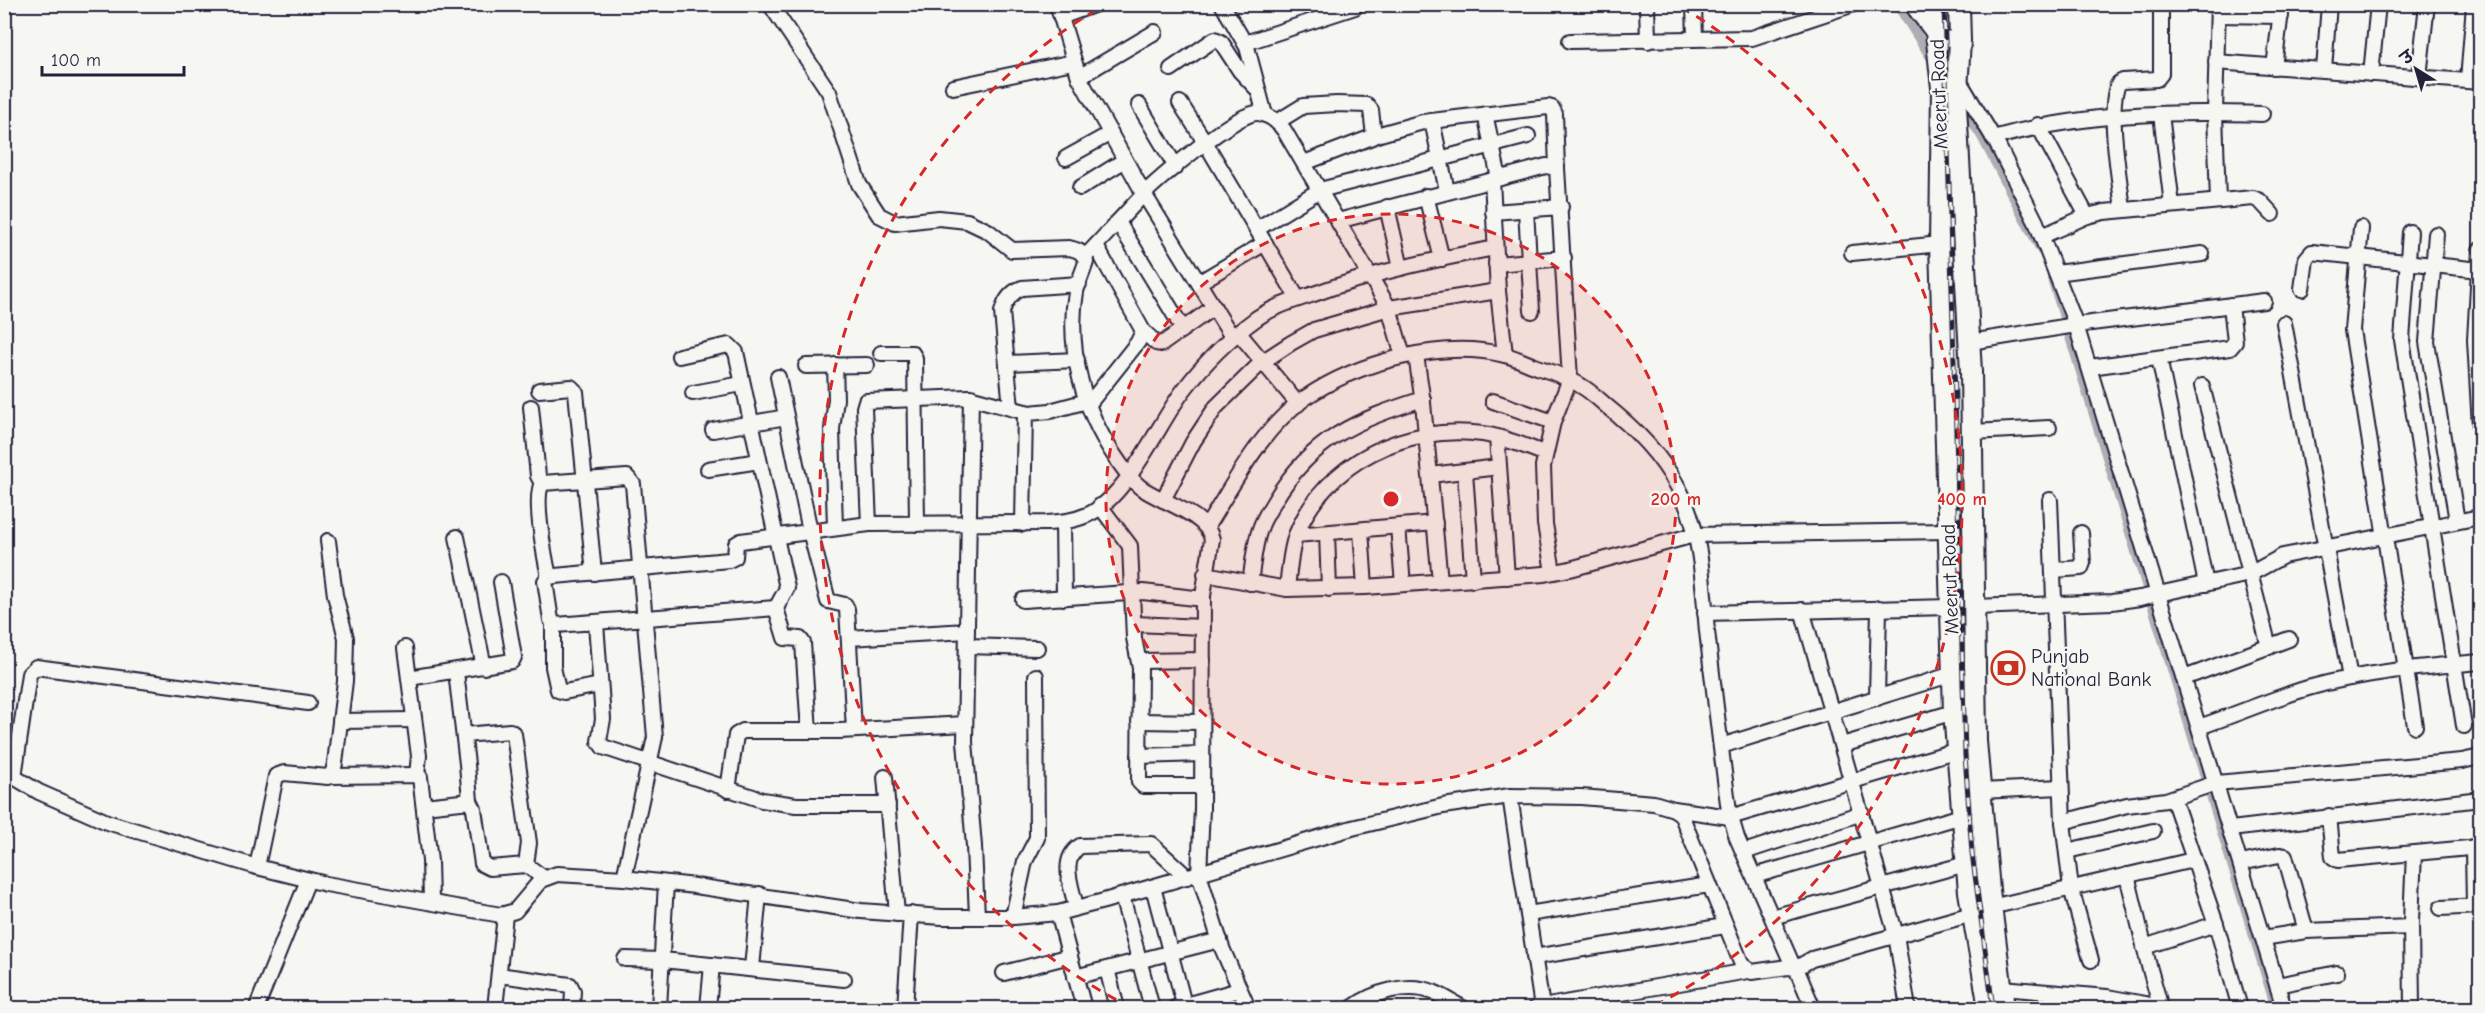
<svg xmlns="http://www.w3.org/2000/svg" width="2485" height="1013" viewBox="0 0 2485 1013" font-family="'Comic Neue','Playpen Sans Deva',sans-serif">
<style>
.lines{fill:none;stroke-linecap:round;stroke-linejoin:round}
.canal{stroke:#adadb3;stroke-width:10}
.minor-casing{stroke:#22223b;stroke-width:18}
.highway-casing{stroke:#22223b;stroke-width:24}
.minor{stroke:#f6f6f2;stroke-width:14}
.highway{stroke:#f6f6f2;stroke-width:20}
.rail-casing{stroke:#22223b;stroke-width:5}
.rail{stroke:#f6f6f2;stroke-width:3;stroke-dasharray:9;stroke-linecap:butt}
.ring{fill:none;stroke:#d62828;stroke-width:3;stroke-dasharray:10 8}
.labels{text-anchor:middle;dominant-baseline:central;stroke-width:5;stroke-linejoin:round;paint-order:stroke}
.street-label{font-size:20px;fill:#22223b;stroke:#f6f6f2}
.poi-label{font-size:20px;fill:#22223b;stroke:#f6f6f2;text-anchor:start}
.centre{fill:#d62828;stroke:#f6f6f2;stroke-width:3}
.ring-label{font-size:18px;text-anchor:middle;font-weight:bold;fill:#d62828;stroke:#f6f6f2;stroke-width:5;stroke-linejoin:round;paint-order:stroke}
</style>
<rect width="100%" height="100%" fill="#f6f6f2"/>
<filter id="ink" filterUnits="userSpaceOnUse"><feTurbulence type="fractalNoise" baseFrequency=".0167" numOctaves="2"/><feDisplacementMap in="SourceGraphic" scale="12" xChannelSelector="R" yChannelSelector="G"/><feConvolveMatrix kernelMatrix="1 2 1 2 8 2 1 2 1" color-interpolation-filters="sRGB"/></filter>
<g filter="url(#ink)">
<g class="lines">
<g class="canal">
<path d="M1897 4 1936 65"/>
<path d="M1959 101 1981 135 2041 250"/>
<path d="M2052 278 2276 1008"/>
</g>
<g class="minor-casing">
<g id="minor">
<path d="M770 4 829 92 859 184 879 215 895 223 939 218 967 221 988 231 1012 250 1069 248C1078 250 1084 252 1086 262 1083 272 1078 282 1076 292 1066 349 1084 412 1116 458 1123 468 1130 479 1140 487 1160 502 1206 513 1212 539L1203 596 1202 809 1199 874 1222 948 1248 1008"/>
<path d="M1057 4 1079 77 1144 194 1232 337"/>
<path d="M1222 4 1247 47 1265 115"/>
<path d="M1647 4 1648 41"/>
<path d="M1694 4 1695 39"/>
<path d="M1911 4 1937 38 1959 39"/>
<path d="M2218 15 2281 16"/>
<path d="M1061 17 1096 4"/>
<path d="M1570 41 1752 38 1854 4"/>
<path d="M1245 43 1355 7"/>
<path d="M2216 62 2480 82"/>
<path d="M2274 67 2282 4"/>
<path d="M1171 69 1215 39 1221 42 1240 71 1258 90"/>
<path d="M2324 70 2329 4"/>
<path d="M2371 74 2378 4"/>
<path d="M1079 77 1155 32"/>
<path d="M2419 77 2427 4"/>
<path d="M1958 79 1997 144 2036 222 2076 325 2284 1008"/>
<path d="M2468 81 2474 4"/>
<path d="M953 87 1073 62"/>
<path d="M1180 103 1205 142 1298 299"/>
<path d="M1139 105 1176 167"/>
<path d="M1485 114 1499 178"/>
<path d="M2161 114 2172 205"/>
<path d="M1432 121 1447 191"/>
<path d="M1277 122 1303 106 1337 104 1367 105 1371 110 1374 136"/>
<path d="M2038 125 2087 216"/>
<path d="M1993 138C2083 113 2169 111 2262 114"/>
<path d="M1066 158 1111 133"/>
<path d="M1304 163 1380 134 1423 122 1548 107 1552 108 1555 114 1557 168"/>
<path d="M1492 180 1498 291 1505 355"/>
<path d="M1080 188 1125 160"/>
<path d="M1426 196 1442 259"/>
<path d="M2218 201 2215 113 2218 4"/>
<path d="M1387 207 1401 268"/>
<path d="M2123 209C2120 183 2106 103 2119 83L2123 81 2157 79 2161 74V4"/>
<path d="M1526 210 1532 311"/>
<path d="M1493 212 1561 207"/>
<path d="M1338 221 1546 166 1557 168 1570 379 1553 422 1543 466 1545 524 1553 572"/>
<path d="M1118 222 1183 329"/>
<path d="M2361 228 2352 330 2415 726"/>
<path d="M1257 229 1320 190 1528 136"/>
<path d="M2410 232 2402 340 2464 726"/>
<path d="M2436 234 2427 342 2457 521"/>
<path d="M2042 236 2087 216 2104 212 2253 198 2260 201 2272 214"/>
<path d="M2480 250 2475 340 2480 427"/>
<path d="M1852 253 1940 244"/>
<path d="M1085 257C1104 237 1123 216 1142 196 1158 179 1238 111 1258 113 1269 114 1278 122 1284 130L1389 308 1403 356"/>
<path d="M1496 264 1564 258"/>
<path d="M2056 273 2202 254"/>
<path d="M1200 282 1265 243"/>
<path d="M2302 289 2306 259 2312 252 2480 270"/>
<path d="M2284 323 2350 678"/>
<path d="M1143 331 1156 343 1162 344 1214 307"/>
<path d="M1238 332 1298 404"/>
<path d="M1970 342 2076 325 2264 301"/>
<path d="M881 353H912L915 358 917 524"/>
<path d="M1416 355 1423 403 1440 581"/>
<path d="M679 356 729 345 736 352 787 588 776 608"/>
<path d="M2159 358 2206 584"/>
<path d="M1007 363 1077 360"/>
<path d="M835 365 836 399 832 429 835 527"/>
<path d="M806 366 867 365"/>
<path d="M2090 367 2230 348 2235 342 2231 305"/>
<path d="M778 377 810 531 828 601 845 605 847 609 854 730"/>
<path d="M2202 386 2269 647"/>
<path d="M539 390 571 387 576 392 594 573"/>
<path d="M693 393 742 384"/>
<path d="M971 397 965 742 974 846 977 917"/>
<path d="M1493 401 1553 422"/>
<path d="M1088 405 1138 342 1143 331 1096 246"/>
<path d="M531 407 538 476 542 483 627 477 633 484 655 737 624 878"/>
<path d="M1011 408 1002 312C1005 301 1011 292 1022 288L1079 284"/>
<path d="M713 430 786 417"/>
<path d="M1972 432 2049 428"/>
<path d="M1497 437 1507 577"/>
<path d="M708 469 759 461"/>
<path d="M1465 472 1473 580"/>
<path d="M1430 475 1499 467"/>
<path d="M542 483C533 499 545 558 549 577"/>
<path d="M1163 500 1193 442 1216 407 1262 362 1291 343 1314 330 1389 308 1498 291"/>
<path d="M2050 500 2063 822 2071 888 2091 960"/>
<path d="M1100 506 1130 546 1134 638 1140 668 1139 782 1143 786H1202"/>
<path d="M1063 522 1064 598"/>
<path d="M869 524 864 408 866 401 969 397 1029 413 1050 411 1087 401"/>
<path d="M1023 524 1025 412"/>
<path d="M1207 526C1235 482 1261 429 1305 398 1357 362 1443 339 1505 355 1517 358 1528 364 1540 368 1556 373 1572 379 1586 389 1596 396 1605 405 1615 413 1644 437 1668 464 1684 499 1702 539 1703 588 1707 631 1714 691 1721 751 1729 811L1737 838 1793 966"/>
<path d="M1398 527 1403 584"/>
<path d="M1361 530 1365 587"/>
<path d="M1327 533 1329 589"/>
<path d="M1296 535 1435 523"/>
<path d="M457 537 484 667"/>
<path d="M2053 570 2081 568 2083 563 2081 533"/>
<path d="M1205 574 1287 589 1365 587 1544 574 1570 569 1694 535 1948 531"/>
<path d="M1250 583C1253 565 1254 545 1260 529 1263 519 1270 509 1275 500 1312 438 1357 420 1423 399"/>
<path d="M1287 589C1289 572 1290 552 1296 535 1325 462 1407 423 1483 434 1504 437 1524 446 1544 453"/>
<path d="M1023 600 1143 592 1203 599"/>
<path d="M1974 607 2112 602 2140 598 2250 574 2283 556 2480 517"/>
<path d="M1802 610 1896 935 1908 1008"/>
<path d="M1705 613 1950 607"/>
<path d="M596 623 603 719 599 741 603 747 762 800 796 805H888"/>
<path d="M553 624V667L558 690 564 692 600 685"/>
<path d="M1135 624 1203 627"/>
<path d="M849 638 967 631"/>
<path d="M967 646 1037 648"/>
<path d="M405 648 419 756 417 775"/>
<path d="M1139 661 1203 660"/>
<path d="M456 672 467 764 470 801"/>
<path d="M409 678 512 661 514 657 501 582"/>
<path d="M2184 678 2289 639"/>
<path d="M1877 698 1879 608"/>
<path d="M340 721 414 720"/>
<path d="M1139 721 1202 722"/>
<path d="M2199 727C2235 715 2271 699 2308 688 2364 672 2422 667 2480 662"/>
<path d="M809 731 803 643 800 639 785 638 776 608 556 625 551 620 545 581 549 577 555 576 729 560 735 557 736 544 741 541 869 524 1047 523C1060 522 1074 521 1087 515 1127 498 1157 426 1183 391 1204 363 1228 339 1257 318 1273 307 1292 301 1311 295 1370 273 1433 260 1495 248"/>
<path d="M464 735 510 731 514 734 529 843 526 865"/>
<path d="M1842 745 1954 712"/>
<path d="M1721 746 1953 674"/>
<path d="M1139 756 1202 754"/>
<path d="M4 771 39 792 107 822 257 867 326 884 501 915 515 911 541 880 557 874 624 878 695 886 861 911 942 917H1013L1058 913 1104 901 1352 828 1443 806 1510 796 1581 797 1654 803 1674 809 1681 814 1742 965 1752 972 1788 967 1796 968 1813 1008"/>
<path d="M331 776 415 775 420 777 430 861 431 901"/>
<path d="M14 777 29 674 36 667 308 703"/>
<path d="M885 777 897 914"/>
<path d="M728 790 736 735 743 731H840L965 724"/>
<path d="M1981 791 2061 787"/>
<path d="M1510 796 1542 1007"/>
<path d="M2173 798 2216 924 2240 1008"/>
<path d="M424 806 470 801 474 809 482 864 490 868 526 865 544 878"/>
<path d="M1674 809 1730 817 1965 748"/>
<path d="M2329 816 2333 857 2338 860 2480 847"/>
<path d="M2063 822 2127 805 2166 800 2216 783 2462 761 2480 757"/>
<path d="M2231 829 2480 799"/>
<path d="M2473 847 2474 906"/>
<path d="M2067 851 2153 831"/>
<path d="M1744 852 1862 813"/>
<path d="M2241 863 2279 855 2285 856 2306 931"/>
<path d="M257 867 276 776 284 773 328 777 333 772 335 763 345 681 346 638 335 595 328 541"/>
<path d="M2127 875 2149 966 2161 1008"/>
<path d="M1754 876 1962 816"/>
<path d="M1153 887 1185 1008"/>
<path d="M1122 896 1152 1008"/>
<path d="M1076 907C1072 887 1059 860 1080 846L1151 844 1187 877"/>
<path d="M1991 907 2193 860"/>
<path d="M2441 908 2480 906"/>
<path d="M1058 913 1084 1008"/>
<path d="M1528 914 1709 885"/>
<path d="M1013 917 1025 861 1037 838 1036 676"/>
<path d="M1772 917 1966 864"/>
<path d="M2263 938 2306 931 2411 927"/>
<path d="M2144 947 2216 924"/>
<path d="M1534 957 1725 926"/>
<path d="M625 959 663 960 844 979"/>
<path d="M752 968 759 894"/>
<path d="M1796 968 1812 959 1972 914"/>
<path d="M1107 969 1117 1008"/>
<path d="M1004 973 1070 956"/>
<path d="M499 975 570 985 573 991 572 1008"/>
<path d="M1075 977 1220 940"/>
<path d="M2277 985 2337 973"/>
<path d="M2002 988 2107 997 2161 1007"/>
<path d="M258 1004 308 880"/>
<path d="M495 1008 505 915"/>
<path d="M659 1008 666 883"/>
<path d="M708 1008 712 965"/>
<path d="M905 1008 911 914"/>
<path d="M1175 1008 1239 990"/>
<path d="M1352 1008C1373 992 1408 982 1433 992 1444 996 1453 1003 1463 1008"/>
<path d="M1536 1008 1748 971"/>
<path d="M2412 1008 2411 921 2414 853"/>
</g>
</g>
<g class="highway-casing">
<g id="highway">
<path d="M1933 4 1942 88 1940 244 1954 712 1969 892 1989 1008"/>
<path d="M1959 4 1960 41 1956 106 1971 372 1976 741 1989 890 2004 1008"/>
</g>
</g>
<use href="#minor" class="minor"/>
<use href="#highway" class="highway"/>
<g class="rail-casing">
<path id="rail" d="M1944 4 1965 755 1972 853 1993 1008"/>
</g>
<use href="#rail" class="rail"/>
</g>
</g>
<circle cx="1391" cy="499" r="285" fill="#d62828" fill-opacity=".12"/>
<g class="ring">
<circle cx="1391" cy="499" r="285"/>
<path d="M1132 1008A571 571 0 0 1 1101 7M1681 7A571 571 0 0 1 1650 1008"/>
</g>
<defs>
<g id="bank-ring" transform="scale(1.725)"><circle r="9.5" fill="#f6f6f2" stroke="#c8321e" stroke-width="1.5"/><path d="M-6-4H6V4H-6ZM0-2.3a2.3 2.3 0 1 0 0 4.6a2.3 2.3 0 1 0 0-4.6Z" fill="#c8321e"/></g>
</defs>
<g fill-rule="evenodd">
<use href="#bank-ring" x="2008" y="668"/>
</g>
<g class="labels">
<g class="street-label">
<text transform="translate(1939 94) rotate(-92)">Meerut Road</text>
<text transform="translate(1950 579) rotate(-92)">Meerut Road</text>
</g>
<g class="poi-label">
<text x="2031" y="656">Punjab<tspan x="2031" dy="23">National Bank</tspan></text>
</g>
</g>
<circle cx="1391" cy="499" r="9" class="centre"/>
<g class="ring-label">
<text x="1676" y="505">200 m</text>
<text x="1962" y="505">400 m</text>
</g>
<rect width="2485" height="1013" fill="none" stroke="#f6f6f2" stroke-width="24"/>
<rect x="12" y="12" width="2461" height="989" fill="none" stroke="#22223b" stroke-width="2" filter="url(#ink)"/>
<g transform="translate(2416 69) rotate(323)" stroke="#f6f6f2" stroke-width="4.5" paint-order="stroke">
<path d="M0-4.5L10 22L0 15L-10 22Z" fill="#22223b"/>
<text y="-9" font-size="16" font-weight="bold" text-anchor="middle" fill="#22223b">उ</text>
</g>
<path d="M42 66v9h142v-9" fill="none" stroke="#22223b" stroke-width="3"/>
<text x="51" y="66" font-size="18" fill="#22223b" stroke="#f6f6f2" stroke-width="4.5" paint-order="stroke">100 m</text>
</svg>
